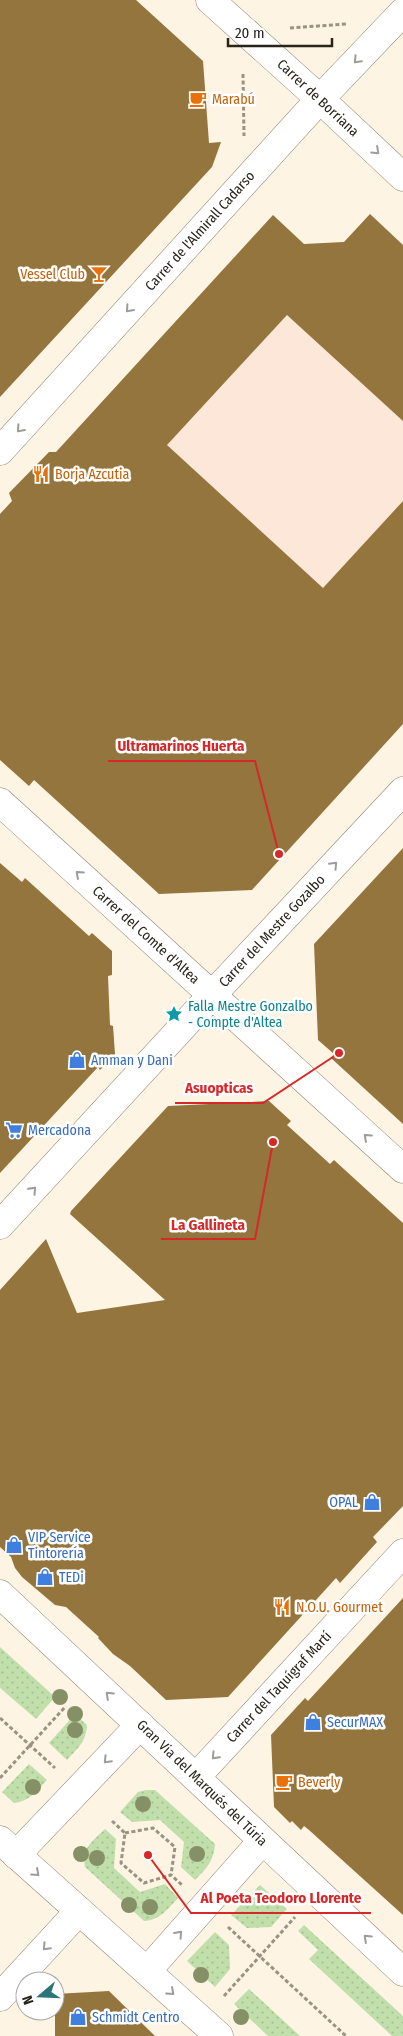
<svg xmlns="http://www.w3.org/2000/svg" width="403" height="2036" viewBox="0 0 403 2036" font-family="'Fira Sans Condensed',sans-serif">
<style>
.education{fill:#fce7d8}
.garden{fill:url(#garden-dots)}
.building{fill:#94753e}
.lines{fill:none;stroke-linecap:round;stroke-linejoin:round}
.street-casing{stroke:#8b7f6c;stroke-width:29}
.primary-casing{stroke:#8b7f6c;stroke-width:29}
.path{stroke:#999285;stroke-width:3;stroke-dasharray:4 2.5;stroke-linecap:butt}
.street{stroke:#fff;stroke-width:28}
.primary{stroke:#fff;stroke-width:28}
.tree{fill:#859067}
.oneway{stroke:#9e9c99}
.labels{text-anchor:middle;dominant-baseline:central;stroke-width:5;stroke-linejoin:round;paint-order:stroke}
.street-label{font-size:14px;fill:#28241c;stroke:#fff}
.food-label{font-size:14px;fill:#c56008;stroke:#fff;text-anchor:start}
.culture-label{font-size:14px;fill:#0d838f;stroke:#fff;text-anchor:start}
.shop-label{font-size:14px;fill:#366cbe;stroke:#fff;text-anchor:start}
.leader{fill:none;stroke:#d62828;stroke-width:2}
.callout-dot{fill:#d62828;stroke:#fff;stroke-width:2}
.callout-label{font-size:15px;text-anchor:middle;font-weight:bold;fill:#d62828;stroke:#fff;stroke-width:5;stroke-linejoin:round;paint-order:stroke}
</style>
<defs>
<pattern id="garden-dots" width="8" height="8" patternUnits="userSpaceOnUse" patternTransform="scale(1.25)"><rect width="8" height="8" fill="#c1dfab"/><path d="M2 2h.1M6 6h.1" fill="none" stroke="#a6bf93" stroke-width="1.8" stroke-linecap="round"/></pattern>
</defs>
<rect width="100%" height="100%" fill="#fef4e3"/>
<path class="education" d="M370 214 403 245V501L270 647 58 450 273 215 304 244 344 242Z"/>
<g class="garden">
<path d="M0 1647 55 1697 36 1719 0 1688Z"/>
<path d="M75 1714 87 1725C86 1742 78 1748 67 1760L49 1743Z"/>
<path d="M29 1764 47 1780C36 1792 30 1801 14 1803L2 1792Z"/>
<path d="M146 1790H155L215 1844C214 1861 206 1869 195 1880L181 1867 184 1842 160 1820 132 1822 120 1812 138 1792Z"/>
<path d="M105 1829 116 1839 114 1868 140 1892 165 1884 178 1898C168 1909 160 1920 144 1921L85 1867C82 1847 92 1842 105 1829Z"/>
<path d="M260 1885 287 1909 271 1927 247 1928 231 1915Z"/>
<path d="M304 1925 403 2016V2036H392L309 1959 318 1950 298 1931Z"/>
<path d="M215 1932 229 1945 230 1969 215 1987 187 1961Z"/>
<path d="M249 1989 300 2036H268L234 2004Z"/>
</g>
<g class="building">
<path d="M0 0H136L203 61 209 143 221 142 212 167 0 397Z"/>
<path d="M370 214 403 245V421L287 315 167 445 323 588 403 501V724L252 890 159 894 34 780 29 786 0 760V514L12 501 9 493 49 452H56L273 215 304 244 344 242Z"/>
<path d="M403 848V1124L331 1058 334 1054 318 1040 314 944Z"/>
<path d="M0 863 22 882 25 878 89 936 92 933 112 951V975L108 976 110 1025 113 1026 115 1054 100 1070 98 1067 0 1173Z"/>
<path d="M269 1101 291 1121 287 1125 330 1164 334 1160 403 1223V1506L373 1537 377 1542 340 1583 336 1578 228 1697 166 1700 130 1666 113 1654 98 1638 99 1637 66 1607 55 1605 22 1577 15 1568 11 1557 0 1547V1290L46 1239 77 1313 165 1300 70 1214 71 1211 168 1106Z"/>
<path d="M403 1598V1915L309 1830 304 1826 301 1830 292 1821 290 1823 274 1807 271 1735 305 1698 308 1701Z"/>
<path d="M109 1991 155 2036H55V1994Z"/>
</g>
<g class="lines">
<g class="street-casing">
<g id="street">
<path d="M210 0 320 99 403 177"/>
<path d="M0 451 320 99 403 12"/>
<path d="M0 802 403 1169"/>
<path d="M0 1225 212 995 403 791"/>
<path d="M196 1777 403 1553"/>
<path d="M0 1997 79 1911"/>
</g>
</g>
<g class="primary-casing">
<g id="primary">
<path d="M0 1594 403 1972"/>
<path d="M0 1840 219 2036"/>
<path d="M16 1855 140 1725"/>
<path d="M147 1971 262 1841"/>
</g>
</g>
<g class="path">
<path d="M290 28 346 24"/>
<path d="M243 74 244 136"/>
<path d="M0 1718 55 1768"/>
<path d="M0 1778 66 1706"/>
<path d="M112 1821 125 1833 121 1863 144 1883 171 1875 182 1885"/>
<path d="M125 1833 153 1828 175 1847 171 1875"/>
<path d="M228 1927 346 2036"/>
<path d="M224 1996 295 1917"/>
</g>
<use href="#street" class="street"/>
<use href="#primary" class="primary"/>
</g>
<g class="tree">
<circle cx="60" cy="1697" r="8"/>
<circle cx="75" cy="1714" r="8"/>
<circle cx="75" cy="1730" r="8"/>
<circle cx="33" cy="1787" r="8"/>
<circle cx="143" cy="1804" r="8"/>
<circle cx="81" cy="1854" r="8"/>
<circle cx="197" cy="1854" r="8"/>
<circle cx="97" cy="1858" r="8"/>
<circle cx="129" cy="1905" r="8"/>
<circle cx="150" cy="1907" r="8"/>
<circle cx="201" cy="1975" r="8"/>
<circle cx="241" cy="2017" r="8"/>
</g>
<defs><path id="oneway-chevron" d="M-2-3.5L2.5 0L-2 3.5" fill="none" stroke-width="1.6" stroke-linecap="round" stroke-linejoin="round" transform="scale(1.25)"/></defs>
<g class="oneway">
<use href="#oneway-chevron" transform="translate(357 60) rotate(134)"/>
<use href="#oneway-chevron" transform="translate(376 151) rotate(43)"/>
<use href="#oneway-chevron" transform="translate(129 309) rotate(132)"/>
<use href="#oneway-chevron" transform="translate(20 429) rotate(132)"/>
<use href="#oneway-chevron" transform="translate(334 865) rotate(-47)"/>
<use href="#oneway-chevron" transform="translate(79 874) rotate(-138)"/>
<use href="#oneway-chevron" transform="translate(367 1137) rotate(-138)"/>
<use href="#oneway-chevron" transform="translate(33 1190) rotate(-47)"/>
<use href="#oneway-chevron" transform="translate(109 1695) rotate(-137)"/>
<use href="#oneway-chevron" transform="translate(215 1756) rotate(133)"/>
<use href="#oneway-chevron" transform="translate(107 1760) rotate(134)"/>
<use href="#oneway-chevron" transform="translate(36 1873) rotate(42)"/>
<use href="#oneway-chevron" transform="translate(179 1934) rotate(-48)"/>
<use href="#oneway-chevron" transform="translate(367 1938) rotate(-137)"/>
<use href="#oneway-chevron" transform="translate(46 1947) rotate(133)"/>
<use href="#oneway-chevron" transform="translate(171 1992) rotate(42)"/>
</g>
<defs>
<g id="cafe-bare" transform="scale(1.35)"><path d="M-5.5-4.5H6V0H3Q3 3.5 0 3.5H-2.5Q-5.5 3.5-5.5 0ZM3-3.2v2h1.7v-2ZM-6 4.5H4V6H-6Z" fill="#e8710a" stroke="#fff" stroke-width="2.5" paint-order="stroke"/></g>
<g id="bar-bare" transform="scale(1.35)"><path d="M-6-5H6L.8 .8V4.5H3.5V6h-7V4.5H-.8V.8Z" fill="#e8710a" stroke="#fff" stroke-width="2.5" paint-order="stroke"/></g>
<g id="restaurant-bare" transform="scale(1.35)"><path d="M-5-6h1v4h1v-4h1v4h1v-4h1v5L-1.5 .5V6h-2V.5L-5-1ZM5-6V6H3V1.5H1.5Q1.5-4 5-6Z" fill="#e8710a" stroke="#fff" stroke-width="2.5" paint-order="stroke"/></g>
<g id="sight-bare" transform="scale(1.35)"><path d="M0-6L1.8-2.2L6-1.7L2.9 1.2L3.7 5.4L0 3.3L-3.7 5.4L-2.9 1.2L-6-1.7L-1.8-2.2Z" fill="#0f9aa8" stroke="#fff" stroke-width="2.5" paint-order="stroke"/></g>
<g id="shop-bare" transform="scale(1.35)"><path d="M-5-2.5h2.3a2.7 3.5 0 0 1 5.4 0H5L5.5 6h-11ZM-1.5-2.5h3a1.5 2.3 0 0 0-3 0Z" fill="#3f7fe0" stroke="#fff" stroke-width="2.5" paint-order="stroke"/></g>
<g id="supermarket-bare" transform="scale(1.35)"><path d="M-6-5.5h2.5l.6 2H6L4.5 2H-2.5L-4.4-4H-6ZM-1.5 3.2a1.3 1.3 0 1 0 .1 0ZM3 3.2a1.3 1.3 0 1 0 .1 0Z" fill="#3f7fe0" stroke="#fff" stroke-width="2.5" paint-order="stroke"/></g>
</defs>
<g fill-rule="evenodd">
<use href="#cafe-bare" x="198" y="99"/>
<use href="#bar-bare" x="99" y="274"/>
<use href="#restaurant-bare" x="41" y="474"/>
<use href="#sight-bare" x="174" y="1014"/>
<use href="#shop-bare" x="77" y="1060"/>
<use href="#supermarket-bare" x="14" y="1130"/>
<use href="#shop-bare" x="372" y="1502"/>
<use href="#shop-bare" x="14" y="1545"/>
<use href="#shop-bare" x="45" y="1577"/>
<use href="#restaurant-bare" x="282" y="1607"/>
<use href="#shop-bare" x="313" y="1722"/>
<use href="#cafe-bare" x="284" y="1782"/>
<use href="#shop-bare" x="78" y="2017"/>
</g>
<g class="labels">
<g class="street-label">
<text transform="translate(318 98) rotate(43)">Carrer de Borriana</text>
<text transform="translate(200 231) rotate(-48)">Carrer de l'Almirall Cadarso</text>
<text transform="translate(272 931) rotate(-47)">Carrer del Mestre Gozalbo</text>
<text transform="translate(146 935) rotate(42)">Carrer del Comte d'Altea</text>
<text transform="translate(279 1687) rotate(-47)">Carrer del Taquígraf Martí</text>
<text transform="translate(202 1783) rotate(44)">Gran Via del Marqués del Túria</text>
</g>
<g class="food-label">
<text x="212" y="99">Marabú</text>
<text x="85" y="274" text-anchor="end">Vessel Club</text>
<text x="55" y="474">Borja Azcutia</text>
<text x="296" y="1607">N.O.U. Gourmet</text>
<text x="298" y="1782">Beverly</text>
</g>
<g class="culture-label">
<text x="188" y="1006">Falla Mestre Gonzalbo<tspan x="188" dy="16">- Compte d'Altea</tspan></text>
</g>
<g class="shop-label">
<text x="91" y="1060">Amman y Dani</text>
<text x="28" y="1130">Mercadona</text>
<text x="358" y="1502" text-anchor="end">OPAL</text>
<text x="28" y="1537">VIP Service<tspan x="28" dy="16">Tintorería</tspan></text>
<text x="59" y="1577">TEDi</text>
<text x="327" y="1722">SecurMAX</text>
<text x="92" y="2017">Schmidt Centro</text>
</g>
</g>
<path class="leader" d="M279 854L255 761H108M339 1053L263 1103H175M273 1142L255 1239H161M148 1855L191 1913H371"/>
<g class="callout-dot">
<circle cx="279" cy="854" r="5"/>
<circle cx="339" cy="1053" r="5"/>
<circle cx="273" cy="1142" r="5"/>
<circle cx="148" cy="1855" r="5"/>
</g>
<g class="callout-label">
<text x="181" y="751">Ultramarinos Huerta</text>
<text x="219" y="1093">Asuopticas</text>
<text x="208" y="1230">La Gallineta</text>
<text x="281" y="1903">Al Poeta Teodoro Llorente</text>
</g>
<g transform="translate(40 1996) rotate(251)"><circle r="24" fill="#ffffff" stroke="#a9a7a4"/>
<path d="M0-4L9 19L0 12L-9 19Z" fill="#2b7578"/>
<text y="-8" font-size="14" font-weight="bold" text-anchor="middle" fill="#28241c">N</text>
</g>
<path d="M228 38v8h104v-8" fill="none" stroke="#28241c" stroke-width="2.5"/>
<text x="235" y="38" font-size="15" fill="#28241c" stroke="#ffffff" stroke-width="4" paint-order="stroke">20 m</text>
</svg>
